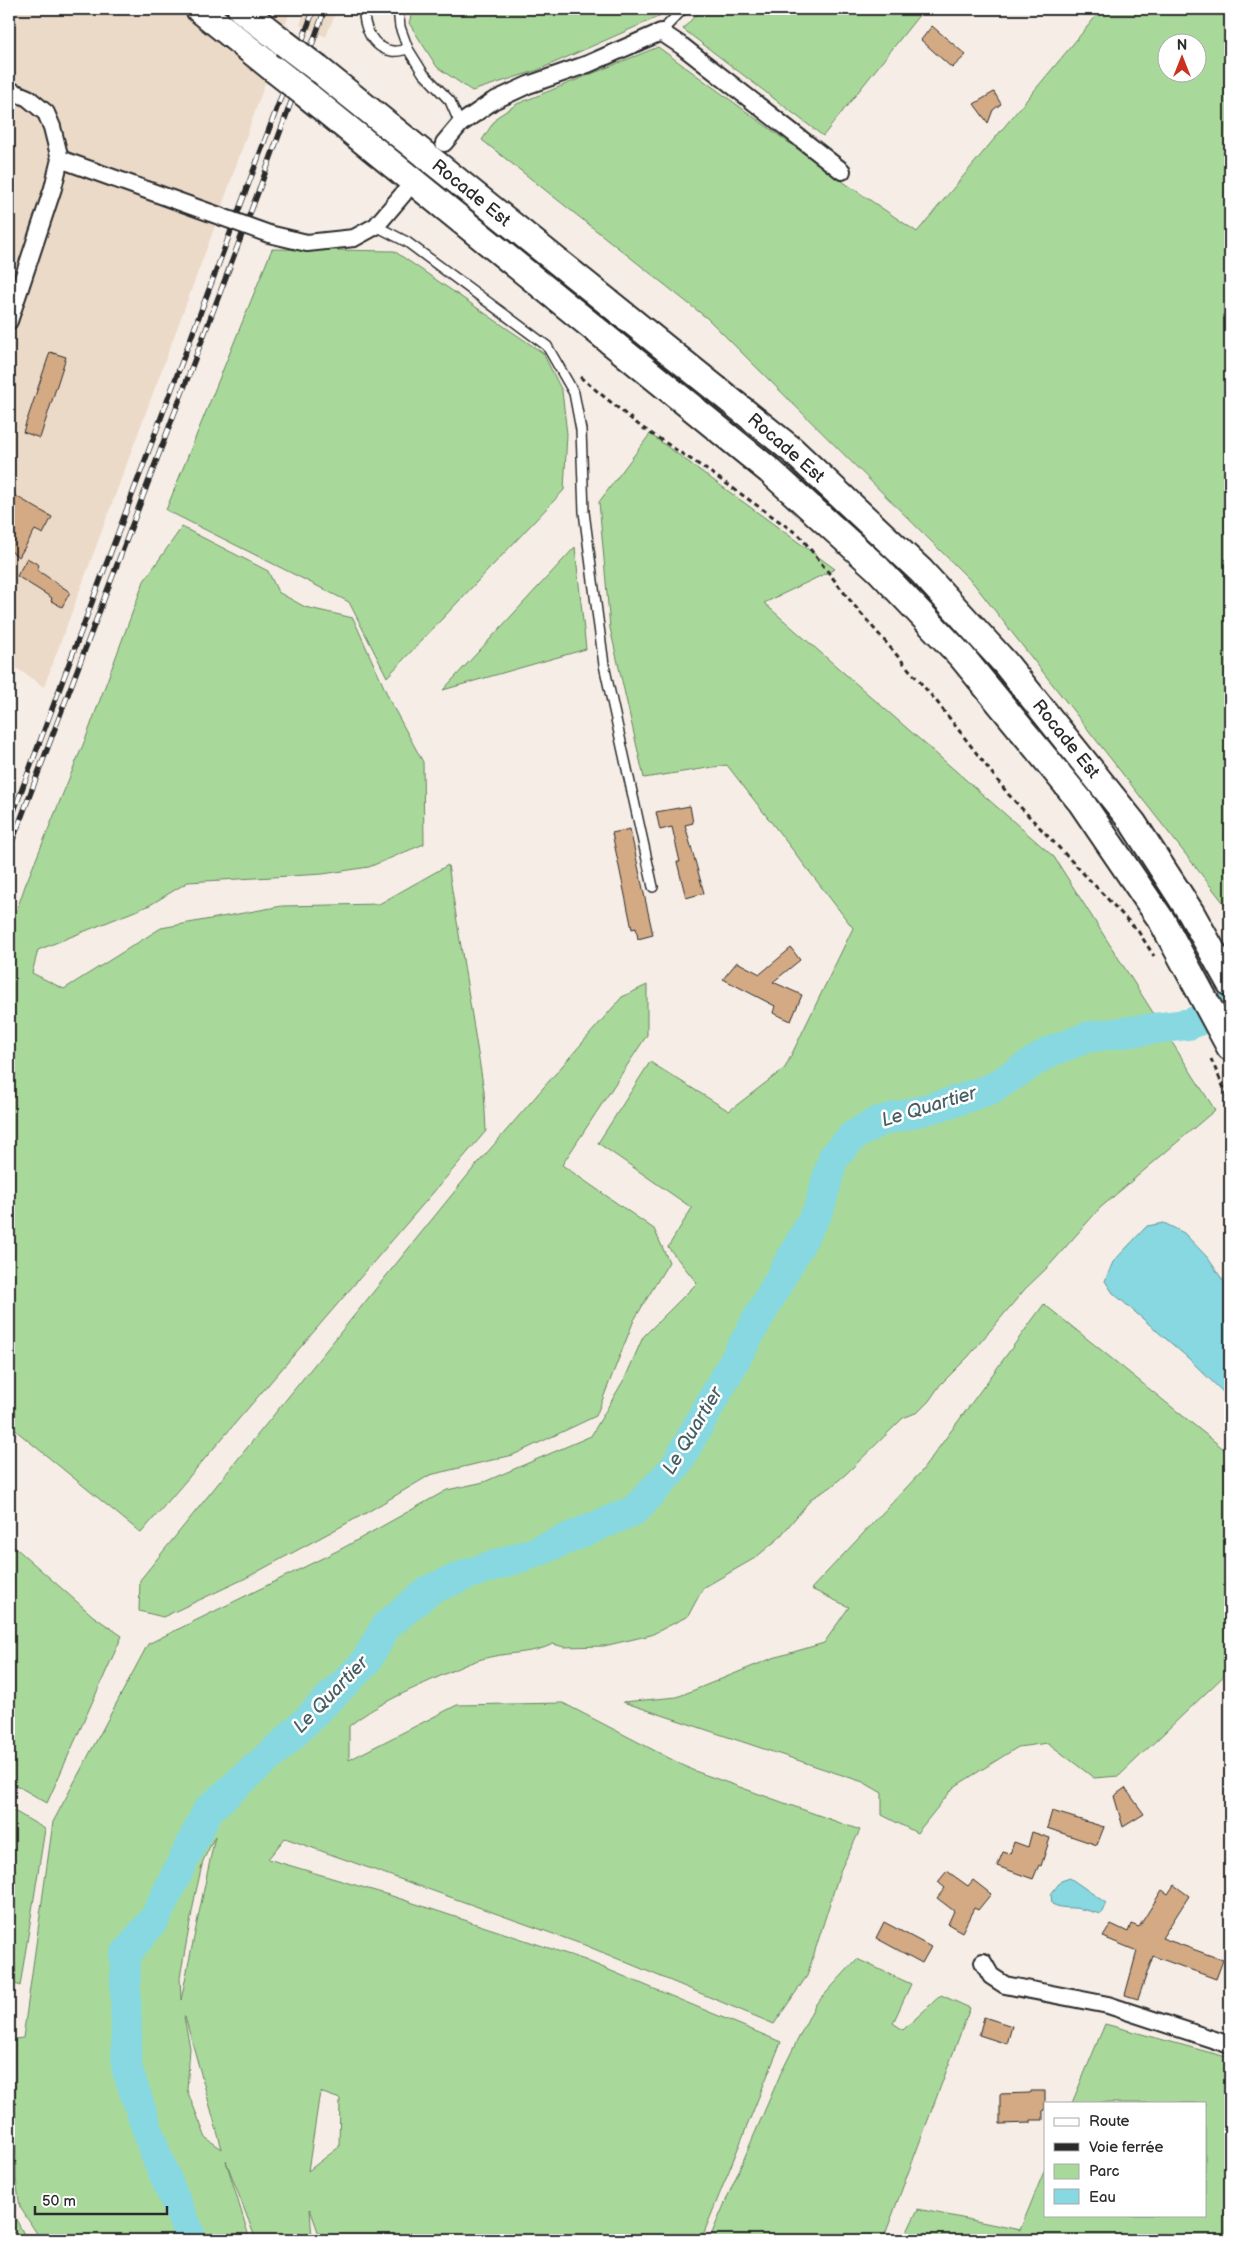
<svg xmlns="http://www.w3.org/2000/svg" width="1239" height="2249" viewBox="0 0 1239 2249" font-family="'Balsamiq Sans',sans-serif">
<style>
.built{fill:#ecdac9}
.green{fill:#a8d99a;stroke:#6a8262;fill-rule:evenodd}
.water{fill:#87d8e1;stroke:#629398}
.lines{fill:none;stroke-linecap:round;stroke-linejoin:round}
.river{stroke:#87d8e1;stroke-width:31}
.building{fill:#d3aa84;stroke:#2b2b2b}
.lane-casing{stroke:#2b2b2b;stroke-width:12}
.street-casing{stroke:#2b2b2b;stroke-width:20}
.primary-casing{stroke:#2b2b2b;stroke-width:30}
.path{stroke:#2b2b2b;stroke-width:3;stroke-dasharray:5 4;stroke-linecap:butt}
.lane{stroke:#fff;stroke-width:9}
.street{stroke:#fff;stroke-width:16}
.primary{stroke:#fff;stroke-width:26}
.rail-casing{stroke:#2b2b2b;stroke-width:5.5}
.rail{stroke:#fff;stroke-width:4;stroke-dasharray:11;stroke-linecap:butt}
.street-bridge-casing{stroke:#2b2b2b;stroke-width:20;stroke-linecap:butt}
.primary-bridge-casing{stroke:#2b2b2b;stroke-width:30;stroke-linecap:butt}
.street-bridge{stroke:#fff;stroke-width:16}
.primary-bridge{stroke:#fff;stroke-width:26}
.labels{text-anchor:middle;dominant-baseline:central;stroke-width:5;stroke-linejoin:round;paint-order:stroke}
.street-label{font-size:18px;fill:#2b2b2b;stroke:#fff}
.water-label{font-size:19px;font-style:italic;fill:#475f62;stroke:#fff}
</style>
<rect width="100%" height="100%" fill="#f6eee6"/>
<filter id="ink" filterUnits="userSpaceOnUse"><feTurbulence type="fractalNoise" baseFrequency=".02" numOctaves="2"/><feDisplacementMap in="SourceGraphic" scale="10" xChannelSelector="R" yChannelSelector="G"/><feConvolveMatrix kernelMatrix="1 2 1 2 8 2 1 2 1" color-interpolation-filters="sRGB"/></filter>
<g filter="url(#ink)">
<g class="built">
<path d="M9 9H291L214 229 44 687 9 663Z"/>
<path d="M305 9H337L326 37 300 25Z"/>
</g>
<g class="green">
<path d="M413 9H665L658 17 538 70 472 91 437 67 409 23Z"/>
<path d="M701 9H924L823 136 683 29Z"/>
<path d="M1102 9H1230V911L974 584 708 319 482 140 497 117 517 104 658 47 833 175 917 232ZM1166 42H1196V72H1166Z"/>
<path d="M272 249 394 251 543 353 562 391 567 434 564 490 387 677 349 602 166 510Z"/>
<path d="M650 434 835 569 764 603 1054 857 1215 1110 1100 1208 1048 1267 1025 1289 968 1357 940 1385 929 1401 918 1412 903 1418 847 1473 831 1487 812 1498 778 1539 755 1558 703 1588 688 1616 651 1635 604 1646 564 1647 553 1644C533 1654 511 1652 490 1657 471 1661 454 1670 436 1678 406 1692 375 1705 349 1726V1760L457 1705 563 1703 692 1770 860 1830 840 1871 807 1976 774 2024 587 1946 285 1838 268 1859 392 1896 585 1960 781 2042 701 2240H646L633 2238 632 2240H321L310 2209 312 2240H256L226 2161 250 2240H41L20 2207 16 2180 15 2039 23 2038 53 1822 148 1644 343 1548 447 1490 484 1482 591 1436 626 1376 643 1337 697 1283 668 1247 692 1208 598 1143 650 1062 729 1111 785 1068 853 928 727 765 644 778 610 628 599 502ZM215 1836 181 2000 180 1977 195 1896 203 1861ZM184 2017H185L222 2149 206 2138 187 2090 190 2048ZM320 2092 340 2099 339 2147 308 2171Z"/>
<path d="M182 527 268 571 278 592 305 607 353 618 391 703 423 762 424 844 369 867 323 874 188 882 150 905 38 950 32 973 64 989 161 928 282 906 379 904 448 865 484 1091 486 1131 141 1533 9 1425V933L25 886 87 735 144 581Z"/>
<path d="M575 547 586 649 443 690Z"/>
<path d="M647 985V1035L562 1165 654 1229 669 1262 634 1320 596 1416 513 1455 430 1475 366 1513 244 1579 163 1617 139 1611 140 1580 472 1170 622 997Z"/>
<path d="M1044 1304 1230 1454V1670L1119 1776 1094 1778 1048 1743 1018 1747 954 1787 917 1833 882 1815V1793L863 1782 623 1702 677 1697 773 1658 824 1643 849 1607 811 1589 921 1472Z"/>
<path d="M9 1542 93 1616 122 1636 47 1803 9 1781Z"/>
<path d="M9 1808 45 1829 20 1986 9 1981Z"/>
<path d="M857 1959 911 1984 893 2023 903 2030 941 1995 970 2008 883 2240H709L780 2075 815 2005Z"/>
<path d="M1105 2024 1230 2058V2240H903L918 2209 1020 2230 1045 2169V2215H1205V2103H1072Z"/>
<path d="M9 2206 27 2240H9Z"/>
</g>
<g class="water">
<path d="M1164 1223 1184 1233 1208 1258 1230 1291V1399L1187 1357 1113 1293 1105 1281 1113 1262 1147 1226Z"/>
<path d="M1070 1878 1106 1903 1101 1914C1095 1913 1091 1911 1085 1910 1073 1906 1063 1910 1052 1904L1051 1894 1061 1881Z"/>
</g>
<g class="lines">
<path class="river" d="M192 2240 156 2155 127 2069 125 1955 155 1918 208 1810 285 1742 365 1663 386 1626 429 1590 468 1574 536 1552 635 1510 675 1467 819 1209 833 1158 853 1136 877 1122 950 1103 993 1088 1049 1052 1088 1037 1190 1024 1230 1006"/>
</g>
<g class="building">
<path d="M932 26 966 55 952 68 921 40Z"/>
<path d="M994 92 1001 104 993 110 988 123 974 104Z"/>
<path d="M50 352 66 357 40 438 23 432Z"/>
<path d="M9 492 52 517 43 534 35 530 19 557 9 550Z"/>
<path d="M27 558 39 565 37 570 70 592 62 607 51 601 52 598 17 576Z"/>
<path d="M690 806 693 823 685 825 704 893 686 898 677 862H680L672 827 660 830 656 812Z"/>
<path d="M630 829 653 935 638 939 636 928 632 929 612 833Z"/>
<path d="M791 948 800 960 773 982 802 995 791 1021 773 1013 775 1006 723 979 737 962 760 974Z"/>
<path d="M1125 1788 1144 1814 1123 1827 1114 1796Z"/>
<path d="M1052 1811 1104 1827 1097 1845 1047 1828Z"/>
<path d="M1032 1832 1050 1838 1041 1866 1039 1865 1033 1879 997 1866 1003 1852 1010 1854 1014 1842 1028 1847Z"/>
<path d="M947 1871 968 1886 973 1880 991 1894 978 1910 974 1908 962 1932 948 1924 954 1911 937 1898 945 1888 938 1882Z"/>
<path d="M1174 1885 1189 1896 1162 1938 1223 1960 1216 1979 1153 1956 1138 1999 1125 1995 1137 1951 1103 1937 1111 1924 1128 1932 1131 1924 1139 1927 1162 1890 1168 1894Z"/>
<path d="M884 1922 931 1947 922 1963 876 1938Z"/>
<path d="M984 2017 1012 2026 1007 2044 979 2035Z"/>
<path d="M1030 2091H1045V2110L1043 2111V2120H1031V2123L1000 2124V2094L1030 2093Z"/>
</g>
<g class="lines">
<g class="lane-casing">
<g id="lane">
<path d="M364 9C363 26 372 48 392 51 397 52 403 50 408 49"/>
<path d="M398 9 400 27 408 49 423 73 450 101 460 124"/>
<path d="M661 32 683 9"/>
<path d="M376 226 407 242 547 346 574 393 581 430 584 512 604 665 653 887"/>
</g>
</g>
<g class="street-casing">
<g id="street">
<path d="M9 90 28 98 46 113 52 127 60 159 53 188 9 321"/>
<path d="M444 143 460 124 493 101 528 85 588 64 661 32 682 46 842 171"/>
<path d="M60 159 211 213"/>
<path d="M269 234 307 243 354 238 376 226 404 193"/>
<path d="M983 1962 991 1976 1005 1985 1108 2005 1230 2045"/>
</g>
</g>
<g class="primary-casing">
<g id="primary">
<path d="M199 9 275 70"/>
<path d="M241 9 284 43"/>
<path d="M318 69 792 450 921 571 1005 663 1133 823 1191 913 1230 983"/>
<path d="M308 96 770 471 878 569 962 657 1081 802 1162 921 1230 1047"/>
</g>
</g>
<g class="path">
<path d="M580 377 640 426 710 472 800 536 853 604 937 702 1008 794 1138 931 1154 956"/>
<path d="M1211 1059 1230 1102"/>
</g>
<use href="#lane" class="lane"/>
<use href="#street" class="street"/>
<use href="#primary" class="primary"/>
<g class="rail-casing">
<g id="rail">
<path d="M9 824 314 9"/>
<path d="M9 850 260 187 325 9"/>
</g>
</g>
<use href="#rail" class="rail"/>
<g class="street-bridge-casing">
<path id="street-bridge" d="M211 213 269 234"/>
</g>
<g class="primary-bridge-casing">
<g id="primary-bridge">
<path d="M284 43 318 69"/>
<path d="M275 70 308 96"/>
</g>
</g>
<use href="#street-bridge" class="street-bridge"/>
<use href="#primary-bridge" class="primary-bridge"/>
</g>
</g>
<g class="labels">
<g class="street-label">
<text transform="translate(471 193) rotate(39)">Rocade Est</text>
<text transform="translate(786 448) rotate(41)">Rocade Est</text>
<text transform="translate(1066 739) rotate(51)">Rocade Est</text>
</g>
<g class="water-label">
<text transform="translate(929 1107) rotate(-17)">Le Quartier</text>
<text transform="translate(693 1431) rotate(-59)">Le Quartier</text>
<text transform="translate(331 1695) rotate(-46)">Le Quartier</text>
</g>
</g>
<rect width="1239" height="2249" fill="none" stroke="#fff" stroke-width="30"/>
<rect x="15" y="15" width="1209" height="2219" fill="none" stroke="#2b2b2b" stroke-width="2" filter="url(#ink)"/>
<rect x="1044" y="2102" width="162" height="115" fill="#ffffff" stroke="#aaaaaa"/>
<rect x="1054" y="2118" width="25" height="8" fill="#ffffff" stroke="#aaaaaa"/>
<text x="1089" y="2126" font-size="15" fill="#2b2b2b">Route</text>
<rect x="1054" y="2143" width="25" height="8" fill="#2b2b2b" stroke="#aaaaaa"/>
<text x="1089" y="2152" font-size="15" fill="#2b2b2b">Voie ferrée</text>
<rect x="1054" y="2164" width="25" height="15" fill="#a8d99a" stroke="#aaaaaa"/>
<text x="1089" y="2176" font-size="15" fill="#2b2b2b">Parc</text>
<rect x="1054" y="2189" width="25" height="15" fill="#87d8e1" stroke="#aaaaaa"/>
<text x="1089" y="2202" font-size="15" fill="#2b2b2b">Eau</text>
<g transform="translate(1182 58)"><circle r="24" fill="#ffffff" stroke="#aaaaaa"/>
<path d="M0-4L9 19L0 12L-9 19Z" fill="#c8321e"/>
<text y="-8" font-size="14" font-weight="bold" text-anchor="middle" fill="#2b2b2b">N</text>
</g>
<path d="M35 2206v8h132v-8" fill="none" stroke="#2b2b2b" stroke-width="2.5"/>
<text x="42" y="2206" font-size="15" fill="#2b2b2b" stroke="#ffffff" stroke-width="4" paint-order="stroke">50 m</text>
</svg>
